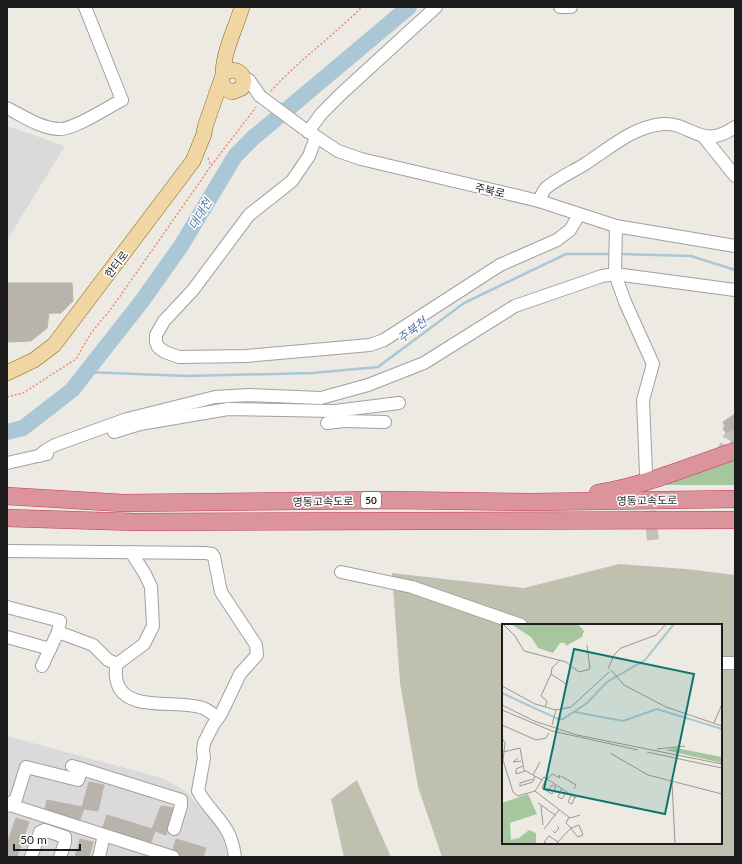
<svg xmlns="http://www.w3.org/2000/svg" width="742" height="864" viewBox="0 0 742 864" font-family="Lato,'Noto Sans KR',sans-serif">
<style>
.residential{fill:#dadada}
.construction{fill:#bfc0b0;fill-rule:evenodd}
.forest{fill:#a6c79d}
.lines{fill:none;stroke-linecap:round;stroke-linejoin:round}
.stream{stroke:#a9c7d5;stroke-width:2.5}
.river{stroke:#a9c7d5;stroke-width:16}
.building{fill:#b9b3ad;stroke:#bcb2a8}
.minor-tunnel{stroke:#c3c1bb;stroke-width:12;stroke-dasharray:12 6;stroke-linecap:butt}
.minor-casing{stroke:#a0a0a0;stroke-width:14}
.major-casing{stroke:#846711;stroke-width:16}
.highway-casing{stroke:#c3385c;stroke-width:18}
.path{stroke:#e98d78;stroke-width:1.5;stroke-dasharray:2 2;stroke-linecap:butt}
.minor{stroke:#fff;stroke-width:12}
.major{stroke:#f0d6a5;stroke-width:15}
.highway{stroke:#db949b;stroke-width:17}
.minor-bridge-casing{stroke:#a0a0a0;stroke-width:14;stroke-linecap:butt}
.minor-bridge{stroke:#fff;stroke-width:12}
.labels{text-anchor:middle;dominant-baseline:central;stroke-width:3;stroke-linejoin:round;paint-order:stroke}
.shield{fill:#fff;stroke:#606060;stroke-width:1}
.shield-label{font-size:10px;font-weight:bold;fill:#1c1c1c}
.street-label{font-size:11px;fill:#1c1c1c;stroke:#fff}
.water-label{font-size:12px;font-style:italic;fill:#5574a0;stroke:#fff}
.inset-river{fill:none;stroke:#a9c7d5;stroke-width:2}
.inset-road{fill:none;stroke:#999893;stroke-width:1}
.view{fill:#0f766e;fill-opacity:0.15;stroke:#0f766e;stroke-width:2}
.inset-edge{fill:none;stroke:#1c1c1c;stroke-width:2}
</style>
<rect width="100%" height="100%" fill="#edeae3"/>
<g class="residential">
<path d="M7 126 65 146 7 240Z"/>
<path d="M7 736 162 778 185 791 218 827 229 857H7Z"/>
</g>
<g class="construction">
<path d="M619 564 686 569 735 575V857H442L418 787 400 683 392 573 524 588ZM503 625H721V843H503Z"/>
<path d="M357 780 391 857H344L331 799Z"/>
</g>
<path class="forest" d="M735 459V485H666L671 480Z"/>
<g class="lines">
<g class="stream">
<path d="M620 254 691 256 735 270"/>
<path d="M86 372 187 376 312 373 378 367 464 303 566 254H613"/>
</g>
<path class="river" d="M7 432 23 428 72 390 142 301 181 246 235 156 253 138 409 7"/>
</g>
<g class="building">
<path d="M7 283H72L73 301 61 313 7 314Z"/>
<path d="M49 313 47 328 31 341 7 342V314Z"/>
<path d="M735 414V444L733 445 723 428 725 426 723 422Z"/>
<path d="M89 782 104 785 98 811 84 809 79 822 44 813 47 800 82 807Z"/>
<path d="M161 806 174 808 166 835 155 831 150 844 102 830 107 815 152 829Z"/>
<path d="M16 818 29 822 17 857H7V844Z"/>
<path d="M80 839 93 842 89 857H75Z"/>
<path d="M176 839 206 848 203 857H185L172 853Z"/>
</g>
<g class="lines">
<g class="minor-tunnel">
<path d="M721 456 729 438 735 435"/>
<path d="M646 475 653 540"/>
</g>
<g class="minor-casing">
<g id="minor">
<path d="M560 7H571"/>
<path d="M244 78 249 80 260 96"/>
<path d="M7 108C23 116 40 128 58 129 72 131 108 107 122 100L85 7"/>
<path d="M303 128 338 151 361 159 539 201 616 226 735 246"/>
<path d="M308 132 321 114 341 94 436 7"/>
<path d="M703 136 735 176"/>
<path d="M316 137 309 156 292 181 249 215 193 290 164 321 156 335V342L158 347 165 352 179 357 246 356 370 345 384 340 500 265 557 240 570 230 579 215"/>
<path d="M539 201C541 197 543 191 546 188 558 178 572 172 585 164 610 148 632 127 663 124 691 122 701 151 735 127"/>
<path d="M616 226 615 274 625 302 653 364 643 400 646 473"/>
<path d="M335 411 344 421 385 422"/>
<path d="M327 423 344 421"/>
<path d="M114 432 140 424 228 409 335 411 399 403"/>
<path d="M39 456 46 450 55 445 127 419 215 397 249 395 321 398 368 385 424 363 515 306 602 276 615 274 735 290"/>
<path d="M7 463 47 454"/>
<path d="M7 551 205 553 212 554 214 557 221 592 256 645 257 655 240 674 221 714 213 725 204 743 203 750 204 758 198 791C213 817 231 823 235 857"/>
<path d="M341 572 412 587 521 625"/>
<path d="M7 607 60 621 58 632 93 645 108 660 117 664C115 671 115 675 117 682 125 713 177 699 203 708 208 710 214 715 218 718"/>
<path d="M7 637 50 649"/>
<path d="M721 663H735"/>
<path d="M117 664 144 644 153 626 151 587 145 574 131 552"/>
<path d="M42 666 58 632"/>
<path d="M82 769 181 800V806L174 829"/>
<path d="M7 804 173 857"/>
<path d="M7 806 16 799 26 767 78 780 82 769 72 766"/>
<path d="M31 857 40 832 44 830 65 837V842L60 857"/>
<path d="M99 857 104 835"/>
</g>
</g>
<g class="major-casing">
<g id="major">
<path d="M223 75C223 52 235 30 242 7"/>
<path d="M7 373 34 360 54 345 193 161 204 134 205 127 223 75C233 64 249 74 242 88L232 92 225 89 222 83"/>
</g>
</g>
<g class="highway-casing">
<g id="highway">
<path d="M598 493C644 486 690 466 735 451"/>
<path d="M7 496 123 503 388 500 531 502 735 499"/>
<path d="M7 518 135 522 735 520"/>
</g>
</g>
<g class="path">
<path d="M271 91C299 60 333 36 362 7"/>
<path d="M208 158 211 166"/>
<path d="M7 397 23 393 76 359 91 333 111 309 211 166 256 107"/>
</g>
<use href="#minor" class="minor"/>
<use href="#major" class="major"/>
<use href="#highway" class="highway"/>
<g class="minor-bridge-casing">
<path id="minor-bridge" d="M260 96 303 128"/>
</g>
<use href="#minor-bridge" class="minor-bridge"/>
</g>
<g class="labels">
<rect class="shield" x="361" y="492" width="20" height="16" rx="3"/>
<g class="shield-label">
<text x="371" y="500">50</text>
</g>
<g class="street-label">
<text transform="translate(490 190) rotate(13)">주북로</text>
<text transform="translate(116 264) rotate(-53)">한터로</text>
<text transform="translate(647 500) rotate(-1)">영동고속도로</text>
<text transform="translate(323 501) rotate(-1)">영동고속도로</text>
</g>
<g class="water-label">
<text transform="translate(200 214) rotate(-59)">대대천</text>
<text transform="translate(412 330) rotate(-37)">주북천</text>
</g>
</g>
<g transform="translate(502 624)">
<rect width="220" height="220" fill="#edeae3"/>
<path d="M9 0H76L82 7 80 13 71 18 64 22 63 19H58L51 29 36 24 29 13ZM174 124 220 133V139L163 126ZM26 170 35 190 8 199 9 216 17 214 27 206 34 209V220H0V179Z" fill="#a6c79d"/>
<path class="inset-river" d="M0 69 56 95H61L85 79 105 58 143 36 172 0M73 88 121 97 155 85 220 105"/>
<path class="inset-road" d="M1 0 13 12 22 27 64 38 77 48 88 45 85 21M106 45 112 31 119 24 154 11 164 0M109 46 122 61 164 83 220 102M49 50 50 44 58 36M0 62 33 80 54 86M0 81 32 97 75 111 220 140M43 83 45 77 39 72 49 50 64 60M0 86 50 107 136 126M212 99 220 80M0 101 34 116 44 114 47 109M50 101 54 86 69 83 107 48M0 114 3 119 1 136 11 168 16 172 33 167 42 153 74 174M155 125 183 122M1 128 18 124 22 146 40 156M145 128 220 144M108 129 146 151 220 170M16 134 11 138 19 137M21 142 14 145V150L23 147M31 151 38 138M59 152 74 161 72 165M31 155 18 159V162L31 158 33 152M170 158 173 220M60 164 56 173 60 175 64 168M33 167 68 194 78 191M46 167 50 161 54 163 50 170 40 164 43 157 50 150 58 154 57 151M70 169 66 178 70 180 73 173M36 179 53 191M39 182 41 201M42 205 57 186M51 207 53 209 57 204 55 202M45 220 42 218 47 212 56 218M54 220 69 204 77 201 81 211 76 213 70 206 69 204 64 199 67 193"/>
<path class="view" d="M72 25 192 50 163 190 42 165Z"/>
<rect width="220" height="220" class="inset-edge"/>
</g>
<rect width="742" height="864" fill="none" stroke="#1c1c1c" stroke-width="16"/>
<path d="M14 844v6h66v-6" fill="none" stroke="#1c1c1c" stroke-width="2"/>
<text x="20" y="844" font-size="12" fill="#1c1c1c" stroke="#ffffff" stroke-width="3" paint-order="stroke">50 m</text>
</svg>
